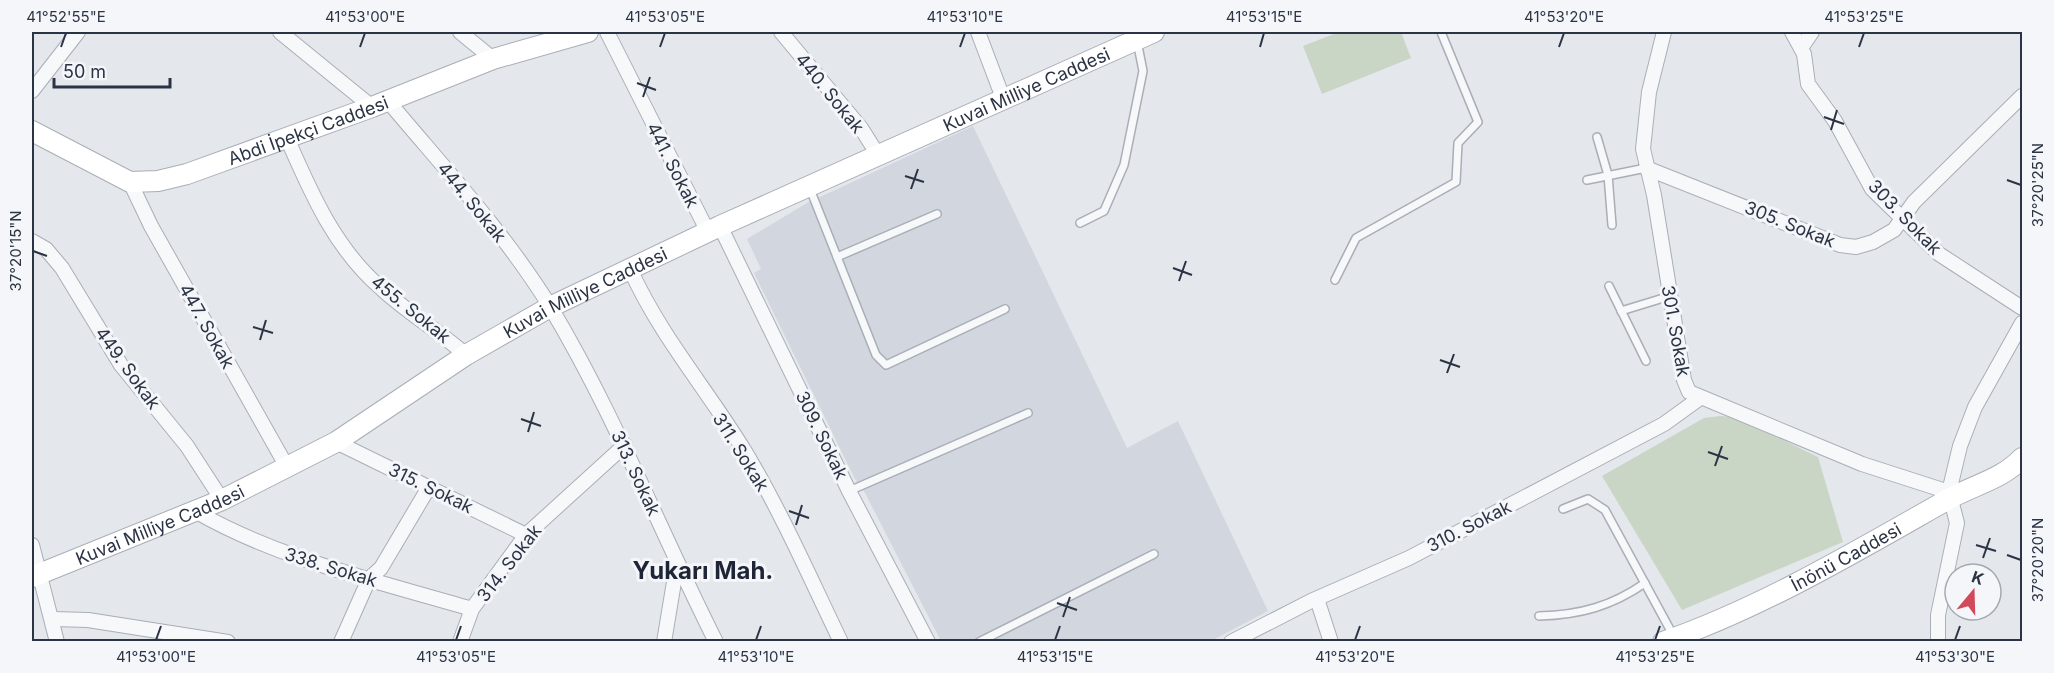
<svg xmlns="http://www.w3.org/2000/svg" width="2054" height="673" viewBox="0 0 2054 673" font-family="Inter,sans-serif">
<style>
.built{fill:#d2d6de}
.green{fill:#c9d6c5}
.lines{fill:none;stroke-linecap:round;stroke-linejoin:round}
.lane-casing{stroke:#a9aeb7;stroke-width:10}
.street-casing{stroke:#a9aeb7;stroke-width:16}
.secondary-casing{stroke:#a9aeb7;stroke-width:22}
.lane{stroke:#f7f8fa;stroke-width:7}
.street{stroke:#f7f8fa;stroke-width:14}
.secondary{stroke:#fff;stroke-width:20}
.ticks{fill:none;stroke:#2b3445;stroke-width:2}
.labels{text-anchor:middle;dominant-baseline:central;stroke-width:6;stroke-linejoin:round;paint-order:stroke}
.street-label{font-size:18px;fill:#2b3445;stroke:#f4f6f9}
.district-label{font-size:24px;font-weight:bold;fill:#1d2536;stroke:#f4f6f9}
.neatline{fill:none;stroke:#2b3445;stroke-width:2}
.ticks-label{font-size:15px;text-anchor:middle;fill:#2b3445}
</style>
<rect width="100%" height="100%" fill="#e4e7ec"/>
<path class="built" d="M973 126 1127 448 1178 421 1268 611 1211 641H941L865 493 855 479 754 273 761 269 747 239 807 203Z"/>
<g class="green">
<path d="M1339 32H1401L1411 58 1322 94 1303 46Z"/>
<path d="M1720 416 1736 417 1818 457 1843 542 1682 610 1602 476 1704 418Z"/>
</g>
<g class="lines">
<g class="lane-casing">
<g id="lane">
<path d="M1597 137 1608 175 1612 225"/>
<path d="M1587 180 1646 168"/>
<path d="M810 189 876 355 886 365 1005 309"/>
<path d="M1080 223 1104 211 1124 165 1143 71 1137 41"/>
<path d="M837 257 937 214"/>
<path d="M1335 280 1356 238 1456 182 1458 143 1478 122 1441 32"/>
<path d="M1609 286 1646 361"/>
<path d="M1621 311 1670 296"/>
<path d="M849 491 1028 413"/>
<path d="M1563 509 1588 499 1605 510 1673 635"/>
<path d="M1539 616C1580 615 1612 606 1645 583"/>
<path d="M979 642 1154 554"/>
</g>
</g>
<g class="street-casing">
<g id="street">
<path d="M280 32 372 107"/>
<path d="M460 32 493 59"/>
<path d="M607 32 708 232"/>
<path d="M781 32 861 128 878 155"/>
<path d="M978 32 1003 98"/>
<path d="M1664 32 1649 92 1643 149 1654 195 1684 380 1689 392 1862 464 1949 492"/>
<path d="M1792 32 1804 54 1808 84 1835 121 1872 189 1939 254 2022 308"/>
<path d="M1801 48 1812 32"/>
<path d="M32 91 78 32"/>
<path d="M388 101C444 168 505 233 551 308 615 415 660 531 716 642"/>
<path d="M287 138C311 193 335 249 382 289 408 313 439 331 466 355"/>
<path d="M1646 168 1840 245 1856 247 1873 242 1894 230 1914 202 2022 96"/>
<path d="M130 182 151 226 287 467"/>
<path d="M720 226 849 491 928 642"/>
<path d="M32 241 46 249 62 268 121 365 187 446 222 500"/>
<path d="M630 269C661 337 706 388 744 450 781 511 810 578 841 642"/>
<path d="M336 442 526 535"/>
<path d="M195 511C280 560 378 581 472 609"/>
<path d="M32 545 57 642"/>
<path d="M1317 599 1331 642"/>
<path d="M53 619 88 620 228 642"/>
<path d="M341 642 369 579 381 568 429 487"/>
<path d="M460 642 472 609 526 535 625 445"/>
<path d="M664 642 677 564"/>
<path d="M1231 642 1311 601 1409 558 1664 424 1700 398"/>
<path d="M1938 642V615L1957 523 1949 492 1960 446 1975 407 2022 323"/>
</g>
</g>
<g class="secondary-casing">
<g id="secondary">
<path id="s1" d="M32 131 130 182 158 181 187 174 372 107 493 59 588 32"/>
<path id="s2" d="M32 577 222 500 336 442 466 355 550 307 720 226 1154 32"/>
<path id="s3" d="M1663 642C1763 607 1855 552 1947 500 1973 485 2001 480 2022 458"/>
</g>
</g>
<use href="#lane" class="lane"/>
<use href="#street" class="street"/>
<use href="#secondary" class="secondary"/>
</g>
<path class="ticks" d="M61 47 66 33M360 47 365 33M660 47 665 33M960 47 965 33M1260 47 1264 33M1559 47 1564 33M1859 47 1864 33M637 83 656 90M643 97 650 77M1824 117 1844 124M1831 130 1837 110M905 176 924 182M2007 180 2021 185M911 189 918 169M33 251 47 256M1173 268 1192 275M1179 281 1186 261M253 327 273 333M260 340 266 320M1440 360 1460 367M1447 373 1454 354M521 419 541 426M528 432 534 412M1708 452 1728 459M1715 466 1722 446M789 511 809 518M796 525 802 505M1976 545 1996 551M2007 555 2021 560M1983 558 1990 538M1057 603 1077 610M1063 617 1070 597M156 640 161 626M456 640 461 626M756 640 761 626M1055 640 1060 626M1355 640 1360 626M1655 640 1660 626M1955 640 1960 626"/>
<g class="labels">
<g class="street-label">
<text stroke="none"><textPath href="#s2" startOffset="1110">Kuvai Milliye Caddesi</textPath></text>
<text transform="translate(830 93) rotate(51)">440. Sokak</text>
<text stroke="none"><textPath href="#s1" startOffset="297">Abdi İpekçi Caddesi</textPath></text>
<text transform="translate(673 165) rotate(63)">441. Sokak</text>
<text transform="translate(472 202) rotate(51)">444. Sokak</text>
<text transform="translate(1905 217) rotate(46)">303. Sokak</text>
<text transform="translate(1790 224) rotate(22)">305. Sokak</text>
<text stroke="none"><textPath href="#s2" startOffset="624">Kuvai Milliye Caddesi</textPath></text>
<text transform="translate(411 309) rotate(39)">455. Sokak</text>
<text transform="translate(207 326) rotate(61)">447. Sokak</text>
<text transform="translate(1676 331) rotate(80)">301. Sokak</text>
<text transform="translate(128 368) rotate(54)">449. Sokak</text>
<text transform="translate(822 435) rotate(64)">309. Sokak</text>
<text transform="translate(741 452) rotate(58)">311. Sokak</text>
<text transform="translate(636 473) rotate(65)">313. Sokak</text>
<text transform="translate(431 488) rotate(26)">315. Sokak</text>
<text stroke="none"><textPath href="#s2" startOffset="138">Kuvai Milliye Caddesi</textPath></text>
<text transform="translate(1469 526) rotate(-27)">310. Sokak</text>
<text stroke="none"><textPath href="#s3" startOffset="202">İnönü Caddesi</textPath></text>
<text transform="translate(509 563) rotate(-52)">314. Sokak</text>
<text transform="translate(331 567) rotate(17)">338. Sokak</text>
</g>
<g class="district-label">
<text x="703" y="570">Yukarı Mah.</text>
</g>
</g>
<rect width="2054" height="673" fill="none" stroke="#f4f6f9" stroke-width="66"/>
<g transform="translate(1973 592) rotate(19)"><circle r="28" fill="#f4f6f9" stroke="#a4a8b1" stroke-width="1.5"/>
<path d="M0-4.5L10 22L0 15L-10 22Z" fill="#d1495b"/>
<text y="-9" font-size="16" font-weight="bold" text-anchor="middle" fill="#2b3445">K</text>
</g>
<path d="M54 78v9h116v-9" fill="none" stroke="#2b3445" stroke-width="3"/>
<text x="63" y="78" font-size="18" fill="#2b3445" stroke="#f4f6f9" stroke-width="4.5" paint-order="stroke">50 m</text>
<rect x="33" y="33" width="1988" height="607" class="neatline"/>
<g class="ticks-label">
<text x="66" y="22">41°52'55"E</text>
<text x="365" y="22">41°53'00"E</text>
<text x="665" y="22">41°53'05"E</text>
<text x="965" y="22">41°53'10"E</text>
<text x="1264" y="22">41°53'15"E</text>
<text x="1564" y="22">41°53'20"E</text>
<text x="1864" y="22">41°53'25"E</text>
<text transform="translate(2038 185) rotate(-90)" y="5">37°20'25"N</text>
<text transform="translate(16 251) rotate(-90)" y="5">37°20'15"N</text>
<text transform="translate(2038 560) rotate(-90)" y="5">37°20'20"N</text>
<text x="156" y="662">41°53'00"E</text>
<text x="456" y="662">41°53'05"E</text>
<text x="756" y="662">41°53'10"E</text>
<text x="1055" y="662">41°53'15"E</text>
<text x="1355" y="662">41°53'20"E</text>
<text x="1655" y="662">41°53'25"E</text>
<text x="1955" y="662">41°53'30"E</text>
</g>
</svg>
